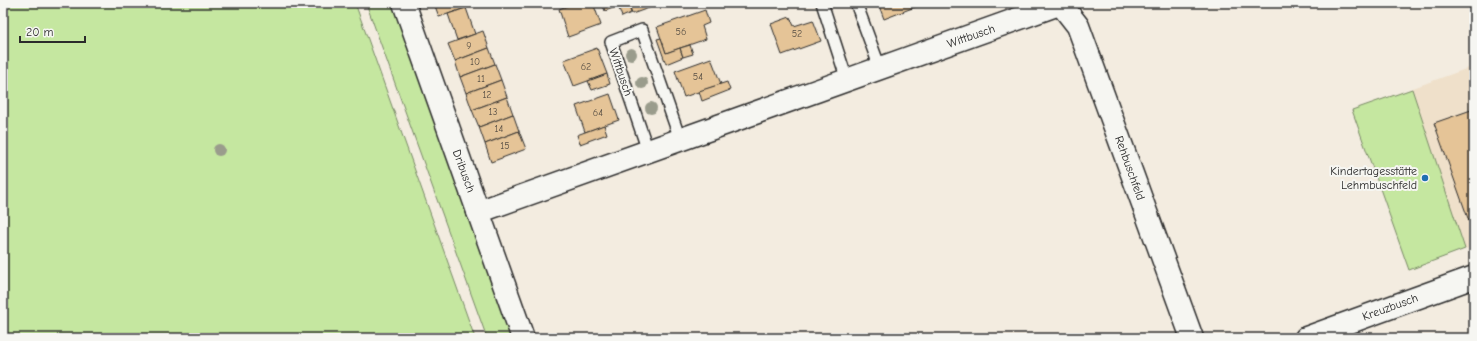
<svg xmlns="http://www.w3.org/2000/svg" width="1477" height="341" viewBox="0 0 1477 341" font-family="'Comic Neue',sans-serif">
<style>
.built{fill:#efe0ca}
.green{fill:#c5e7a0;stroke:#788966}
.building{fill:#e5c497;stroke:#2b2b2b}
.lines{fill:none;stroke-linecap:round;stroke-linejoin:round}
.service-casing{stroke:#2b2b2b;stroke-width:14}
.minor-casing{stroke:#2b2b2b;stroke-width:25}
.service{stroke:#f6f6f2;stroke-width:11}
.minor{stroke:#f6f6f2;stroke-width:22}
.tree{fill:#9a9c8c}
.poi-dot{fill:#1f6fb2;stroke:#f6f6f2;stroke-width:1.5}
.labels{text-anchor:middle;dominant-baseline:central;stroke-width:4;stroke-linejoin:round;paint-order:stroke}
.number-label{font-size:10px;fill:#5a5146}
.street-label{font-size:12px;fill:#2b2b2b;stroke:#f6f6f2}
.poi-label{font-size:12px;fill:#2b2b2b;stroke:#f6f6f2;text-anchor:end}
</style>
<rect width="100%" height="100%" fill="#f3ece0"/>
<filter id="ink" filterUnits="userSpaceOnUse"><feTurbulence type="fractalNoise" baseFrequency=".025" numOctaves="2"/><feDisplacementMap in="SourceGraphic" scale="8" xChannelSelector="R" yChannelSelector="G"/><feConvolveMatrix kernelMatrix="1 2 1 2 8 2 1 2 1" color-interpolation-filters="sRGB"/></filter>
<g filter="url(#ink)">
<path class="built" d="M1474 66V246L1409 270 1352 110Z"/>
<g class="green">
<path d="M3 3H355L475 338H3Z"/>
<path d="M366 3H394L513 338H487Z"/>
<path d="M1412 89 1465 249 1409 270 1352 110Z"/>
</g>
<g class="building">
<path d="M434 3H474V5L439 17Z"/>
<path d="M575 3H593L601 25 568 37 559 9Z"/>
<path d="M602 3H614L616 7 605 11Z"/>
<path d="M617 3H628L631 13 622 17Z"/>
<path d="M628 3H663L632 14Z"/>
<path d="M878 3H925L884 19Z"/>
<path d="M466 8 475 34 457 40 448 14Z"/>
<path d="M705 10 709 23 702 26 706 39 666 53 657 27Z"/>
<path d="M790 17 794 26 813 20 821 41 782 55 771 24Z"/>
<path d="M483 31 489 48 455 61 448 44Z"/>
<path d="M661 38 666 53 680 48 683 57 666 64 657 39Z"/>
<path d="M690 45 693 54 683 57 680 48Z"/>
<path d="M489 48 495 64 460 77 455 61Z"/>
<path d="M597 48 607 74 574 86 564 60Z"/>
<path d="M711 58 721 84 684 97 675 71Z"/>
<path d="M495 64 501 80 466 93 460 77Z"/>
<path d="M607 74 610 84 592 90 588 81Z"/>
<path d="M501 80 507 97 472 110 466 93Z"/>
<path d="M727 82 730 90 702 101 699 91Z"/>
<path d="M610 94 619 120 585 132 576 106Z"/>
<path d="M507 97 513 114 479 127 472 110Z"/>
<path d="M1474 109V223L1470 224 1434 123Z"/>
<path d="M513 114 519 131 485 144 479 127Z"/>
<path d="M604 125 607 134 580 144 577 135Z"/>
<path d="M519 131 526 149 491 162 485 144Z"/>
</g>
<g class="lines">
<g class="service-casing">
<g id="service">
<path d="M822 3 847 80"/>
<path d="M856 3 880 68"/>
<path d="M648 151 611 42 642 30 680 139"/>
</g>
</g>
<g class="minor-casing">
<g id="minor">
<path d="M404 3 523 338"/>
<path d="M1060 3 1078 26 1192 338"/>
<path d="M478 212 1062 3"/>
<path d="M1306 338 1474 277"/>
</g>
</g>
<use href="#service" class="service"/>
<use href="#minor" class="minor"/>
</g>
<g class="tree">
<circle cx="631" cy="54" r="6"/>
<circle cx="642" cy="83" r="6"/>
<circle cx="651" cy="108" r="6"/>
<circle cx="219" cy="150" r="6"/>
</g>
</g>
<circle class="poi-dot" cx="1425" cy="178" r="4"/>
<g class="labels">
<g class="number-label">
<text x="681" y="32">56</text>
<text x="797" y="34">52</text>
<text x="469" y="46">9</text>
<text x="475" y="62">10</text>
<text x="586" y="67">62</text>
<text x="698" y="77">54</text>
<text x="481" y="79">11</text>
<text x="487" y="95">12</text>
<text x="493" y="112">13</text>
<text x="598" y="113">64</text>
<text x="499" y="129">14</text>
<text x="505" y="146">15</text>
</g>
<g class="street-label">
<text transform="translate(971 36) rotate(-19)">Wittbusch</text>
<text transform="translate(621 72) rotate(71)">Wittbusch</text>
<text transform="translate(1130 168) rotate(70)">Rehbuschfeld</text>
<text transform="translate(464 171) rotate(70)">Dribusch</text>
<text transform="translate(1390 307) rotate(-20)">Kreuzbusch</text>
</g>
<g class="poi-label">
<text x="1417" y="171">Kindertagesstätte<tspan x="1417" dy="14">Lehmbuschfeld</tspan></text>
</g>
</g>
<rect width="1477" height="341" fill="none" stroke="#f6f6f2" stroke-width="16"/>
<rect x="8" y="8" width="1461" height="325" fill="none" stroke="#2b2b2b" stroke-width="1.5" filter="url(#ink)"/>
<path d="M20 36v6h65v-6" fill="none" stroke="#2b2b2b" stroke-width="2"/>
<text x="26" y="36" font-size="12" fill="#2b2b2b" stroke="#f6f6f2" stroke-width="3" paint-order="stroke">20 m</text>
</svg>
